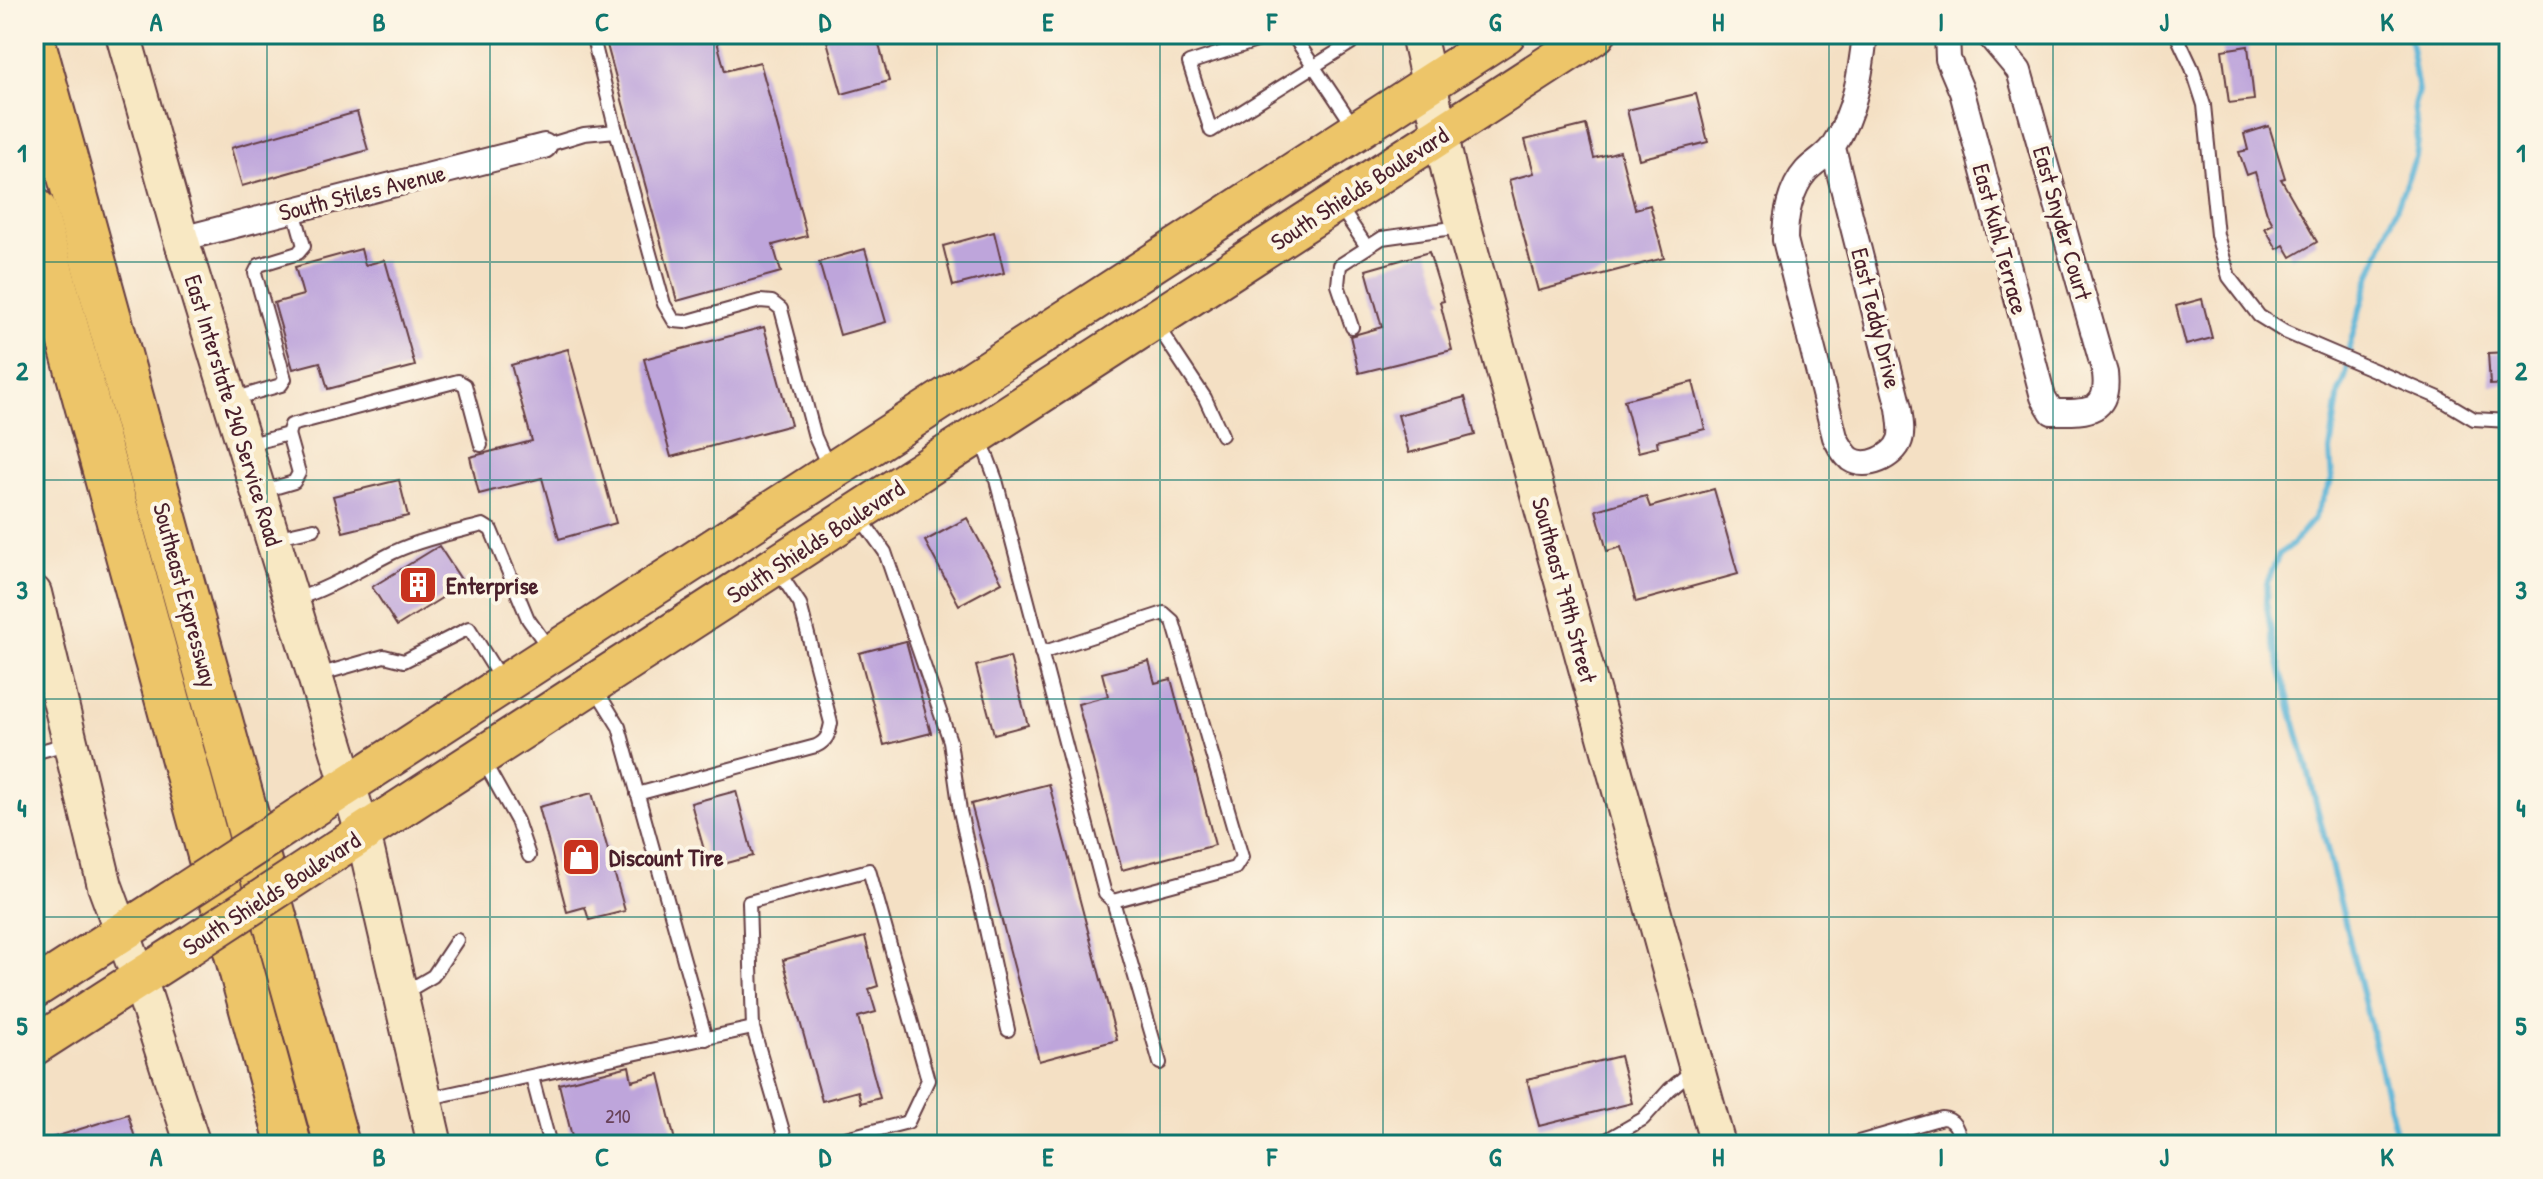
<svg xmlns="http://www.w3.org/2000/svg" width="2543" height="1179" viewBox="0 0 2543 1179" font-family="'Patrick Hand',sans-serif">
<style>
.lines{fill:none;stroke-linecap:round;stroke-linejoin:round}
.stream{stroke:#5ab4d7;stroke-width:6}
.building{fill:#bea5db}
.lane-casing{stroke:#643c42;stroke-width:16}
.street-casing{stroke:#643c42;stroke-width:28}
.secondary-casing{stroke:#643c42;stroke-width:38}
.primary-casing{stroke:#643c42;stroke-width:42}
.highway-casing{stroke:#643c42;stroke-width:48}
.lane{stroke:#fff;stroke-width:12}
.street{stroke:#fff;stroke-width:24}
.secondary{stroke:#f8e8c3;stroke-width:34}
.primary{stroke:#edc569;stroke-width:38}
.highway{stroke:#edc569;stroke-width:44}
.primary-bridge-casing{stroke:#643c42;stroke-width:42;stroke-linecap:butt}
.primary-bridge{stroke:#edc569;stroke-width:38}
.grid{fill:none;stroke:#0f766e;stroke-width:2;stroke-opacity:0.55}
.labels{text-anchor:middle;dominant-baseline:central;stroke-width:8;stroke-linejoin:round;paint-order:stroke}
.number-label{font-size:20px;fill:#674057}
.street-label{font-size:24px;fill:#4a1f2b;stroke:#fcf5e5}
.poi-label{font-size:24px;font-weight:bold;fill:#4a1f2b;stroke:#fcf5e5;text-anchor:start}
.neatline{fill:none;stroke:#0f766e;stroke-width:3}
.grid-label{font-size:26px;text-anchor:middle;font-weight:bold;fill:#0f766e}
</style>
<rect width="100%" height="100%" fill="#fcf5e5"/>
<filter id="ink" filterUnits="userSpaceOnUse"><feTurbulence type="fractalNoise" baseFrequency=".0125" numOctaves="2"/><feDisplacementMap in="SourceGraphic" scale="16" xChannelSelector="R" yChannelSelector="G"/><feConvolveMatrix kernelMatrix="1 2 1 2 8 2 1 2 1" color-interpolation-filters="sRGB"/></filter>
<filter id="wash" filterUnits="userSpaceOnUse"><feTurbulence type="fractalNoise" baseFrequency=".006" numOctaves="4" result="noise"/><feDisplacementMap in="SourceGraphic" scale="32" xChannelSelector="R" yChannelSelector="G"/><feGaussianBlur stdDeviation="1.8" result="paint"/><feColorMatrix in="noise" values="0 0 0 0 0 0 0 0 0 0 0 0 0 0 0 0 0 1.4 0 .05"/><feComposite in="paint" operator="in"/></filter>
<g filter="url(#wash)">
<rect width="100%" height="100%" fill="#f4e0c4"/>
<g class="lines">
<path class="stream" d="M2399 1145 2310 778 2272 638 2266 601 2267 583 2279 554 2292 545 2313 520 2332 480 2330 451 2339 391C2346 381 2350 360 2349 347L2368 282 2416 157 2418 141 2414 105 2418 92 2409 34"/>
</g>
<g id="blocks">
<g class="building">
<path d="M604 34H715L725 71 760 62 807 236 773 245 781 272 677 301Z"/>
<path d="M825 34H876L889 81 842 94Z"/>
<path d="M2248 46 2254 100 2229 103 2222 50Z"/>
<path d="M1696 94 1708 142 1639 159 1627 110Z"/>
<path d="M357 112 368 150 242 186 231 148Z"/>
<path d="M1586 125 1594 158 1620 151 1635 209 1650 205 1664 258 1538 291 1509 180 1534 173 1525 140Z"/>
<path d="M2269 126 2285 178 2281 179 2317 242 2291 257 2284 245 2277 249 2265 228 2273 224 2267 213 2255 172 2247 175 2239 152 2248 150 2244 134Z"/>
<path d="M994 232 1004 273 953 286 943 246Z"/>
<path d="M361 249 365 265 385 260 415 366 328 389 320 362 293 369 274 303 303 295 295 267Z"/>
<path d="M865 249 886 322 840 335 819 262Z"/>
<path d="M1429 252 1444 301 1440 302 1452 350 1359 373 1350 336 1382 327 1366 270Z"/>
<path d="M2202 299 2212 338 2186 345 2176 306Z"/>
<path d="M764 327 791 425 671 457 644 359Z"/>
<path d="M568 349 616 523 559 539 542 478 479 494 470 457 532 441 511 365Z"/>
<path d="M2509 352V384L2490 385 2488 353Z"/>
<path d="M1693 382 1705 429 1657 441 1658 447 1638 452 1624 400Z"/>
<path d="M1465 397 1475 435 1409 453 1398 415Z"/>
<path d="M399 480 408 516 343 532 333 496Z"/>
<path d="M1714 489 1738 574 1636 602 1621 547 1607 551 1596 510 1646 496 1650 507Z"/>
<path d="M967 518 1002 582 959 605 925 541Z"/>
<path d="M439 546 464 584 397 626 372 587Z"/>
<path d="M906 641 931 733 884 745 859 653Z"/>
<path d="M1010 657 1028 725 994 734 976 666Z"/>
<path d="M1149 661 1155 683 1171 679 1215 845 1122 870 1078 704 1108 696 1102 673Z"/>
<path d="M1049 784 1117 1040 1039 1061 971 804Z"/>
<path d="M736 791 753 856 709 868 691 803Z"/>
<path d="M592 793 625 911 589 920 585 907 567 912 539 807Z"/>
<path d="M865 937 878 986 869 989 876 1012 858 1017 880 1098 861 1103 858 1091 822 1101 783 960Z"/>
<path d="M1620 1056 1632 1103 1539 1126 1527 1079Z"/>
<path d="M629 1066 632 1081 659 1074 676 1145H574L559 1084Z"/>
<path d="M128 1114 137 1145H42V1141Z"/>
</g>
</g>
</g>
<g filter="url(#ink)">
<use href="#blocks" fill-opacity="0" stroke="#643c42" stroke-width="2"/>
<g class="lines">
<g class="lane-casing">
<g id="lane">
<path d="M592 34 616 131"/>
<path d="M1278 34 1189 63 1211 131 1351 43 1348 34"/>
<path d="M1292 34 1355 128"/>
<path d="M2176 34 2192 68 2204 105 2217 235 2229 277 2259 316 2285 332 2437 397 2474 419 2509 421"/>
<path d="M544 146 584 134 616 131 664 304 674 321 685 322 760 301 772 302 781 309 815 437 828 466"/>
<path d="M1340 207 1367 247"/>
<path d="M1156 324 1205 398 1222 435"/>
<path d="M1352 327 1338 285 1340 265 1382 238 1460 227"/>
<path d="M233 399 281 385 285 379 255 273 259 265 298 253 304 246 294 210"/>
<path d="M288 434 291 425 458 381 465 385 481 445"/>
<path d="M980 437 996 480 1105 894 1113 901 1235 868 1242 857 1173 621 1164 613 1041 653"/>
<path d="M247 445 288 434 299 473 294 482 260 492"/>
<path d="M859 516 885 552 950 741 960 811 1008 1030"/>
<path d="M274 538 314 529"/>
<path d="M293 600C329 589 360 569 394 552 422 539 453 533 483 525L491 530 528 619 550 650"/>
<path d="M318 675 384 656 404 661 469 628 502 681"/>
<path d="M595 688 619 727 706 1039"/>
<path d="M34 753 69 743"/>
<path d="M484 762 517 821 529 856"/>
<path d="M637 794 816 746C827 741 829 734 831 723L800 604 778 571"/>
<path d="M34 841V847"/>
<path d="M1113 901 1160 1063"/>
<path d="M404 993 433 976 457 940"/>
<path d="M753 1028 749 902 869 870 928 1080 908 1122 818 1145"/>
<path d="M532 1077 550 1145"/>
<path d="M425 1099 753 1028 787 1145"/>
<path d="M1598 1145 1643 1119 1669 1090 1694 1069"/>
<path d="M1848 1145 1942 1118C1957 1119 1958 1133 1962 1145"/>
</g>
</g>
<g class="street-casing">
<g id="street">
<path d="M1947 34 1948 59 1962 92 2043 397 2052 412C2085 412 2110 415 2105 373L2019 71 1988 34"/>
<path d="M1833 148 1899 408C1900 417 1903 432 1900 440 1894 457 1866 470 1850 459 1843 453 1839 445 1835 437L1785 240C1785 217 1790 189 1806 171 1814 162 1827 156 1833 146 1855 113 1861 72 1865 34"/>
<path d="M181 239 544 146"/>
</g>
</g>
<g class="secondary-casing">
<g id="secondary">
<path d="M123 34 181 239 363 833 435 1145"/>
<path d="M1418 34 1450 176 1718 1145"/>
<path d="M34 593 105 886 139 978 193 1145"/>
</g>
</g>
<g class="primary-casing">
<g id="primary">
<path d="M299 817 1506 34"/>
<path d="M312 866 1596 34"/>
<path d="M34 989 172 900"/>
<path d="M34 1046 185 949"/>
</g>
</g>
<g class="highway-casing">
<g id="highway">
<path d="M34 46 337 1145"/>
<path d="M34 210 289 1145"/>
</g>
</g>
<use href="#lane" class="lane"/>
<use href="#street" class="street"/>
<use href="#secondary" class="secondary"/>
<use href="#primary" class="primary"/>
<use href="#highway" class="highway"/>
<g class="primary-bridge-casing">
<g id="primary-bridge">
<path d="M172 900 299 817"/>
<path d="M185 949 312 866"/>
</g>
</g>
<use href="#primary-bridge" class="primary-bridge"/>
</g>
</g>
<path class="grid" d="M267 34V1145M490 34V1145M714 34V1145M937 34V1145M1160 34V1145M1383 34V1145M1606 34V1145M1829 34V1145M2053 34V1145M2276 34V1145M34 262H2509M34 480H2509M34 699H2509M34 917H2509"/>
<defs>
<g id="building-square" transform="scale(2)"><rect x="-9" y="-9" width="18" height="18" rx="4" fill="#c8321e" stroke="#fcf5e5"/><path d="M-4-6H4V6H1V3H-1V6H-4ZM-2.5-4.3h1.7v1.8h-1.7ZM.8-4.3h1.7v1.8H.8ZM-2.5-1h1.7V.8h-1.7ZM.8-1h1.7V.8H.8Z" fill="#fff"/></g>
<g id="shop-square" transform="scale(2)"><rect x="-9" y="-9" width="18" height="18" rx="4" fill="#c8321e" stroke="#fcf5e5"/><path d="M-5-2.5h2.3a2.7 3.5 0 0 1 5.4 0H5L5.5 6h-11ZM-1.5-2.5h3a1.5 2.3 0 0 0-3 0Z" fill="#fff"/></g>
</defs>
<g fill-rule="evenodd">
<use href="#building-square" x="418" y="585"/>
<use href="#shop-square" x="581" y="857"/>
</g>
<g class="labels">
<g class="number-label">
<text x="618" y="1115">210</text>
</g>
<g class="street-label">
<text transform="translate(1359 188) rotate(-33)">South Shields Boulevard</text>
<text transform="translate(362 192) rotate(-14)">South Stiles Avenue</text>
<text transform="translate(2063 223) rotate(74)">East Snyder Court</text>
<text transform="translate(2001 239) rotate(75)">East Kuhl Terrace</text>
<text transform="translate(1877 318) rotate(76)">East Teddy Drive</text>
<text transform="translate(234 410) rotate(73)">East Interstate 240 Service Road</text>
<text transform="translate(815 541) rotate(-33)">South Shields Boulevard</text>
<text transform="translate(1565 590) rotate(75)">Southeast 79th Street</text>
<text transform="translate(186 595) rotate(75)">Southeast Expressway</text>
<text transform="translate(271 893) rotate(-33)">South Shields Boulevard</text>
</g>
<g class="poi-label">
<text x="446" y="585">Enterprise</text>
<text x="609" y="857">Discount Tire</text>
</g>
</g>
<rect width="2543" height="1179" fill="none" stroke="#fcf5e5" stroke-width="88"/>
<rect x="44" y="44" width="2455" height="1091" class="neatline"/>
<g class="grid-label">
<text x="156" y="31">A</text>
<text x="379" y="31">B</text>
<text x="602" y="31">C</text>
<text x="825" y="31">D</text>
<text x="1048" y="31">E</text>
<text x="1272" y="31">F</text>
<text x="1495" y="31">G</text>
<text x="1718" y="31">H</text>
<text x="1941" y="31">I</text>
<text x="2164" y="31">J</text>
<text x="2387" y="31">K</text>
<text x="22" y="162">1</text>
<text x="2521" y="162">1</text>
<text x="22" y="380">2</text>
<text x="2521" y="380">2</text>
<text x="22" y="599">3</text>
<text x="2521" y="599">3</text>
<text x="22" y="817">4</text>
<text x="2521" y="817">4</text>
<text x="22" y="1035">5</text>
<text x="2521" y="1035">5</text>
<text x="156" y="1166">A</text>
<text x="379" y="1166">B</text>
<text x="602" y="1166">C</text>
<text x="825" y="1166">D</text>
<text x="1048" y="1166">E</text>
<text x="1272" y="1166">F</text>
<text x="1495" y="1166">G</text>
<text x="1718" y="1166">H</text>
<text x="1941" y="1166">I</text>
<text x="2164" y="1166">J</text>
<text x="2387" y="1166">K</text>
</g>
</svg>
